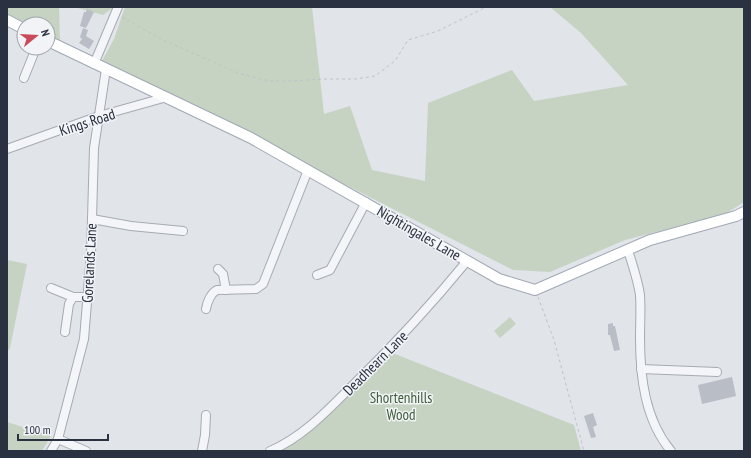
<svg xmlns="http://www.w3.org/2000/svg" width="751" height="458" viewBox="0 0 751 458" font-family="'PT Sans Narrow',sans-serif">
<style>
.green{fill:#c6d3c2}
.building{fill:#b8bdc6}
.lines{fill:none;stroke-linecap:round;stroke-linejoin:round}
.minor-casing{stroke:#a6abb3;stroke-width:10}
.major-casing{stroke:#a1a8b5;stroke-width:12}
.path{stroke:#bfc2c8;stroke-width:1;stroke-dasharray:3 3;stroke-linecap:butt}
.minor{stroke:#f4f5f8;stroke-width:8}
.major{stroke:#fff;stroke-width:10}
.labels{text-anchor:middle;dominant-baseline:central;stroke-width:3;stroke-linejoin:round;paint-order:stroke}
.street-label{font-size:15px;fill:#2a3140;stroke:#f1f3f7}
.park-label{font-size:15px;fill:#3d5c38;stroke:#f1f3f7}
</style>
<rect width="100%" height="100%" fill="#e1e4e9"/>
<g class="green">
<path d="M7 7H59L60 41 48 35V24H26L7 15Z"/>
<path d="M74 7H114L103 15Z"/>
<path d="M125 7H312L324 114 350 106 372 170 425 181 428 103 512 70 534 101 628 85 581 33 550 7H744V202L725 214 625 240 550 272 513 270 102 61 114 39Z"/>
<path d="M7 260 27 264 10 348 7 352Z"/>
<path d="M510 317 516 324 500 338 494 331Z"/>
<path d="M390 352 574 425 581 451H276Z"/>
<path d="M7 422 51 436 42 451H7Z"/>
</g>
<g class="building">
<path d="M87 9 94 12 86 28 80 26 84 12H86Z"/>
<path d="M83 28 88 30 86 36 94 41 89 49 79 43 82 39 80 37Z"/>
<path d="M613 323V326H615L620 350 614 351 610 335H608V324Z"/>
<path d="M732 377 736 396 702 404 698 385Z"/>
<path d="M593 413 597 425 593 427 596 437 591 438 584 416Z"/>
</g>
<g class="lines">
<g class="minor-casing">
<g id="minor">
<path d="M94 64 118 7"/>
<path d="M24 78 36 48"/>
<path d="M7 149 99 116 167 97"/>
<path d="M92 219 131 226 183 231"/>
<path d="M628 250C632 264 638 280 640 295 641 309 640 323 640 338 640 377 645 420 671 451"/>
<path d="M218 269 223 274 226 290"/>
<path d="M317 275 330 270 366 202"/>
<path d="M51 288 73 297H87"/>
<path d="M206 309C207 302 211 293 217 290L256 289 263 284 308 170"/>
<path d="M65 332 69 304 73 297"/>
<path d="M641 369 717 372"/>
<path d="M58 439 86 451"/>
<path d="M51 451 58 439 84 339 91 254 94 148 106 69"/>
<path d="M202 451 205 435 206 415"/>
<path d="M270 451C303 437 328 410 353 385 394 345 431 305 467 261"/>
</g>
</g>
<g class="major-casing">
<g id="major">
<path d="M7 20 24 29"/>
<path d="M48 41 251 138 499 279 535 290 650 240 736 216 744 212"/>
</g>
</g>
<g class="path">
<path d="M122 17 163 40 238 73 269 81H290L325 79H355L375 76 395 61 408 40 438 31 486 7"/>
<path d="M538 297 554 340 584 451"/>
</g>
<use href="#minor" class="minor"/>
<use href="#major" class="major"/>
</g>
<g class="labels">
<g class="street-label">
<text transform="translate(87 122) rotate(-18)">Kings Road</text>
<text transform="translate(419 233) rotate(30)">Nightingales Lane</text>
<text transform="translate(89 263) rotate(-87)">Gorelands Lane</text>
<text transform="translate(375 363) rotate(-45)">Deadhearn Lane</text>
</g>
<g class="park-label">
<text x="401" y="397">Shortenhills<tspan x="401" dy="17">Wood</tspan></text>
</g>
</g>
<rect width="751" height="458" fill="none" stroke="#2a3140" stroke-width="16"/>
<g transform="translate(36 36) rotate(72)"><circle r="19" fill="#f1f3f7" stroke="#a1a5ae"/>
<path d="M0-3L7 15L0 10L-7 15Z" fill="#ca4a59"/>
<text y="-6" font-size="11" font-weight="bold" text-anchor="middle" fill="#2a3140">N</text>
</g>
<path d="M18 434v6h90v-6" fill="none" stroke="#2a3140" stroke-width="2"/>
<text x="24" y="434" font-size="12" fill="#2a3140" stroke="#f1f3f7" stroke-width="3" paint-order="stroke">100 m</text>
</svg>
